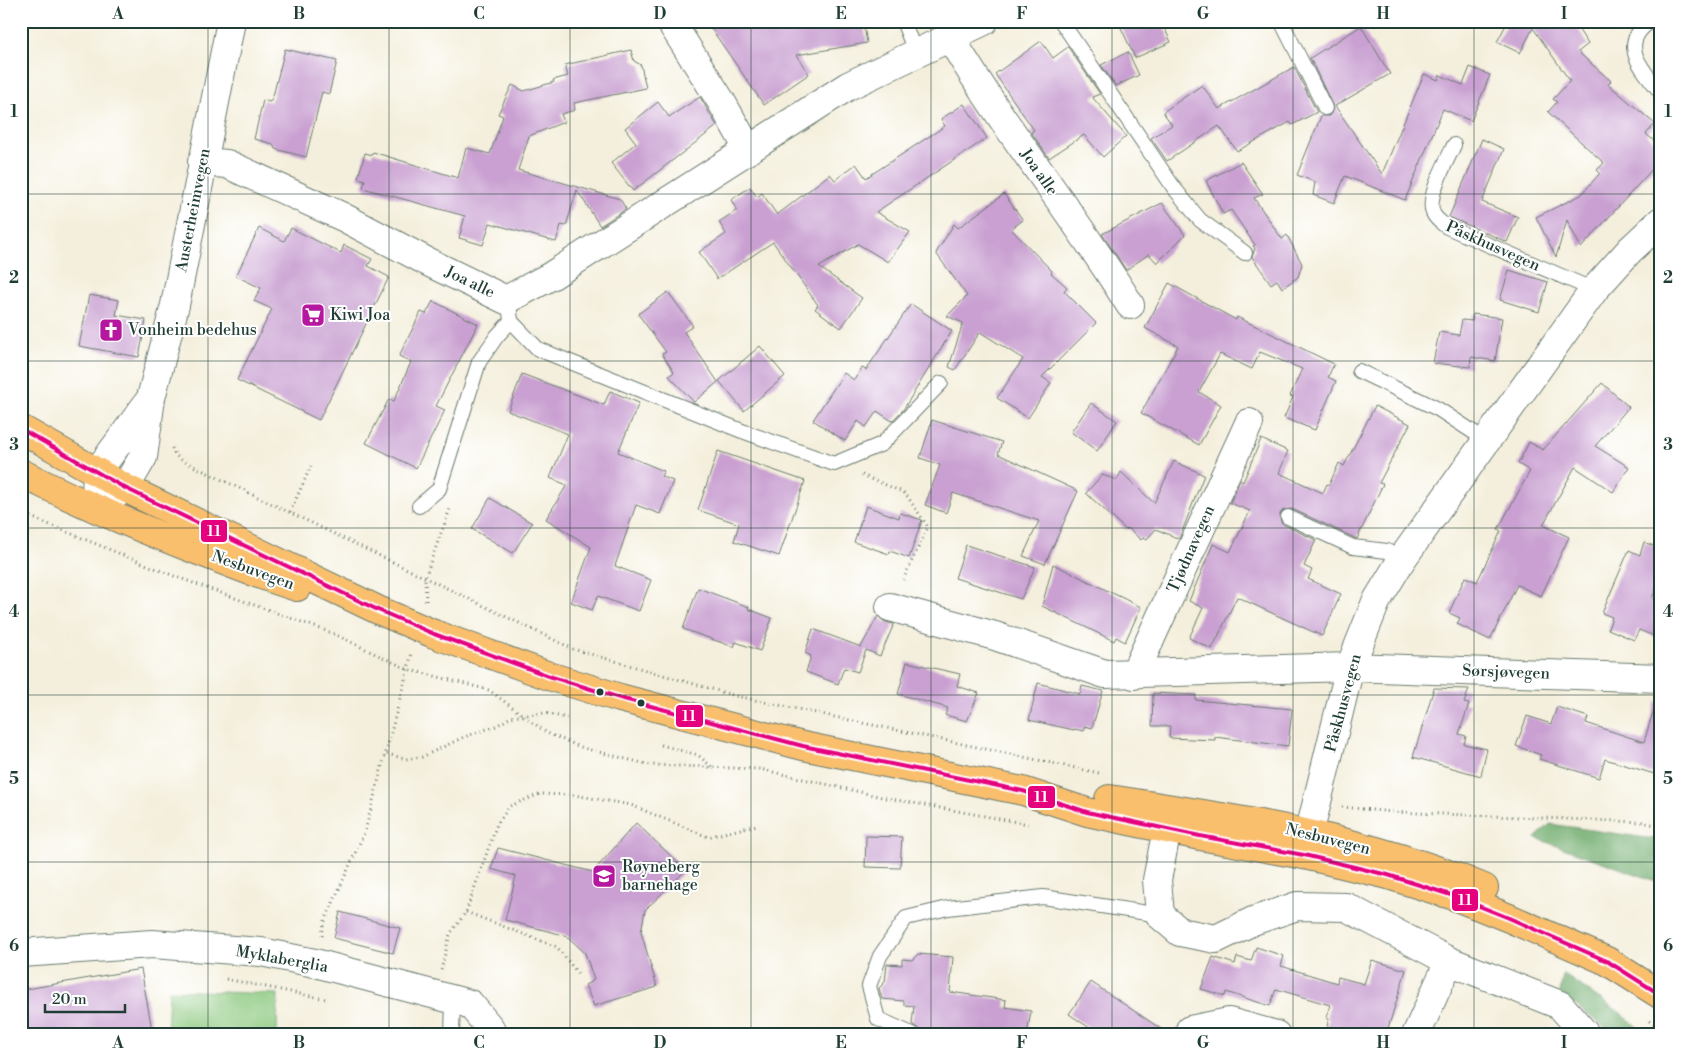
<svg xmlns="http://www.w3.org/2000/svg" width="1682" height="1056" viewBox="0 0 1682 1056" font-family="'Libre Bodoni',serif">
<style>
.green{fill:#8ac77d;stroke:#548258}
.forest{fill:#6fac6c;stroke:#477450}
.building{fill:#c9a0d1}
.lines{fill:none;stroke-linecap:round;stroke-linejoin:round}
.service-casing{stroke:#6a7b6f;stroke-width:16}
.minor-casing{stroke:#6a7b6f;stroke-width:30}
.primary-casing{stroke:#6a7b6f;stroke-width:30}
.path{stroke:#6a7b6f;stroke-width:3;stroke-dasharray:1 4;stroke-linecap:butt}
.service{stroke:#fff;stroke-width:14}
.minor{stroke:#fff;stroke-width:28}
.primary{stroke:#f9bf6d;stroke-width:28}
.bus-1-casing{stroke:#fff;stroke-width:8}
.bus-1{stroke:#e5007d;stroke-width:4}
.grid{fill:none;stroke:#1f3d34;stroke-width:1;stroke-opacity:0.55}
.bus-dot{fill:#1f3d34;stroke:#fff;stroke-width:2}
.labels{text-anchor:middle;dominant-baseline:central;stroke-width:4;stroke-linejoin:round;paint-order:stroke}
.street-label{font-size:16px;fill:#1f3d34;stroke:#fff}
.poi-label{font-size:16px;fill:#1f3d34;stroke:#fff;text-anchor:start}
.line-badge{stroke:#fff;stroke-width:2}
.badge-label{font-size:14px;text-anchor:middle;font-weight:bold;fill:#fff}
.neatline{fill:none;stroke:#1f3d34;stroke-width:2}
.grid-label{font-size:16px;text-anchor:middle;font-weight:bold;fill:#1f3d34}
</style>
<rect width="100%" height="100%" fill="#fff"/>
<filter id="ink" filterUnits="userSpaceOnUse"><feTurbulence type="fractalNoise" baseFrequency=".02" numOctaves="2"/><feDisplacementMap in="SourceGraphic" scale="10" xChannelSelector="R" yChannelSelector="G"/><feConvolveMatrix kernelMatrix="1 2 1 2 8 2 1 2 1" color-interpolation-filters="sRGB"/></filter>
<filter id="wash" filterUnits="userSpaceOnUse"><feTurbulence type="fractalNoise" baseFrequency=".0096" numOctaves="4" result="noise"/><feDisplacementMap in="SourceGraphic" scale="20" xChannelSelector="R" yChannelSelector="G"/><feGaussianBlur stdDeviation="1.12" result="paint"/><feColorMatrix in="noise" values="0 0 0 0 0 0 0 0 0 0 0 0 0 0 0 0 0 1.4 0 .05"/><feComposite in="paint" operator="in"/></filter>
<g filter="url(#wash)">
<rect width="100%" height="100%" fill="#f4efdc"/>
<path class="green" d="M169 990 278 994 277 1035H167Z"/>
<g class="forest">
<path d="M1550 824 1661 840V883L1535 838Z"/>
<path d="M1563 974 1618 1011 1647 1035H1614L1560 993Z"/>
</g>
<g id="blocks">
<g class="building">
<path d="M706 21H863L867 43 796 55 809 74 764 105Z"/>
<path d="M1118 21H1161L1171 42 1135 58Z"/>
<path d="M1508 21H1573L1588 44 1578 52 1611 81 1608 84 1655 124 1646 134 1661 147V155L1653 164 1655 166 1581 248 1567 220 1556 257 1536 217 1581 195 1600 173 1597 170 1604 163 1548 112 1557 102 1553 99 1570 81 1533 28 1520 53 1497 42Z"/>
<path d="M1361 26 1390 74 1335 106 1382 174 1424 74 1438 80 1440 75 1463 85 1470 67 1490 75 1471 121 1443 109 1405 200 1345 176 1334 203 1313 195 1315 182 1297 175 1321 116H1329L1334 109 1310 58Z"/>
<path d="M1041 41 1053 58 1068 47 1100 94 1092 97 1126 136 1103 157 1084 135 1049 158 1031 132 1034 130 995 74Z"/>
<path d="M285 49 337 61 329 94 322 92 306 157 275 149 273 144 254 139 263 100 270 102 273 96Z"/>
<path d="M631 50 634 61 641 65 646 88 574 103 575 110 561 114 564 122 529 136 518 170 620 199 626 209 600 226 577 190 566 226 561 225 556 242 490 223 483 245 459 238 465 216 363 188 365 180 358 178 365 153 372 155 373 152 458 178 466 148 490 154 503 116 498 114 512 85 524 91 554 82 553 80 568 76 565 65Z"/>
<path d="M1128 52 1139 75 1116 86 1101 65Z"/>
<path d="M1294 67 1317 112 1292 125 1290 122 1237 151 1219 126 1167 161 1151 138 1172 125 1163 112 1202 85 1219 109Z"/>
<path d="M700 97 717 126 633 191 611 163 636 143 625 128 658 102 669 117Z"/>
<path d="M964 104 987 138 876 212 910 232 888 262 858 244 819 267 862 298 841 328 815 309 818 305 773 242 717 279 699 252 726 234 719 222 737 210 731 200 750 187 757 197 762 193 777 215 830 174 835 180 856 164 866 178 945 126 941 119Z"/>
<path d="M1482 139 1504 149 1482 202 1518 217 1507 242 1449 217Z"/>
<path d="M1241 162 1263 194 1254 198 1282 239 1287 235 1302 264 1298 277 1282 288 1277 280 1271 284 1252 257 1255 248 1253 246 1255 245 1231 210 1223 214 1206 181Z"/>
<path d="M1004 194 1023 220 1011 229 1052 271 1051 273 1067 287 1064 291 1096 323 1042 377 1051 383 1028 418 997 398 1023 359 980 332 955 370 949 367 963 323 947 316 967 296 936 253 954 224 958 228Z"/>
<path d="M1162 203 1185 235 1157 263 1149 254 1126 270 1102 234Z"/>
<path d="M259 228 284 241 291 228 341 253 344 245 372 259 368 266 389 277 319 420 237 380 272 309 254 301 261 288 236 276Z"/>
<path d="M1509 270 1548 282 1539 312 1500 300Z"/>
<path d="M1169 283 1236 320 1237 317 1334 364 1328 377 1336 381 1315 430 1284 418 1293 397 1290 396 1302 369 1260 352 1252 369 1220 354 1199 392 1221 405 1199 445 1141 413 1178 346 1145 328Z"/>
<path d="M668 292 693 326 684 332 718 382 694 402 669 376 674 372 662 354 666 352 638 314Z"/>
<path d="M89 295 119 300 116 315 146 320 139 357 79 346Z"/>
<path d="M433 301 478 324 436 406 445 410 416 468 366 443 389 399 394 401 411 362 399 356 421 312 426 314Z"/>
<path d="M911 304 952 331 903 410 892 421 877 411 866 427 858 421 845 441 813 420 844 373 854 380 862 368 866 370Z"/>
<path d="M1473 314 1502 318 1495 361 1471 357 1470 367 1433 363 1439 332 1459 335 1462 320 1472 321Z"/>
<path d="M760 346 785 376 744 411 719 381Z"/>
<path d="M522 374 604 405 610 391 639 403 618 452 664 471 661 476 673 481 660 514 636 505 615 566 651 580 639 611 598 596 592 610 571 602 591 547 546 519 567 485 550 478 568 434 508 411Z"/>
<path d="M1602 383 1629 407 1595 446 1629 467 1613 492 1575 467 1543 525 1569 537 1541 596 1517 585 1490 640 1457 624 1460 618 1449 613 1465 577 1477 582 1501 531 1498 529 1530 471 1518 464 1529 442 1543 450Z"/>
<path d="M1091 403 1117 421 1097 451 1071 432Z"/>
<path d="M1375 406 1410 424 1379 483 1383 484 1357 539 1292 509 1283 510 1280 514 1281 522 1284 525 1316 540 1304 566 1312 570 1308 579 1341 594 1322 636 1237 597 1212 649 1189 638 1203 608 1189 601 1213 544 1230 552 1250 511 1230 503 1240 480 1243 482 1261 439 1288 451 1279 473 1323 493 1327 484 1329 485 1339 463 1344 466Z"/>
<path d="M932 420 1002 442 998 454 1078 491 1045 564 1023 556 1039 521 953 493 946 513 925 505 940 465 920 458Z"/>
<path d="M718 451 805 481 779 556 734 541 739 524 698 510Z"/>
<path d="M1174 461 1204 475 1179 539 1156 529 1146 540 1143 538 1141 540 1128 528 1126 530 1086 493 1102 475 1117 480 1121 472 1154 503Z"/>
<path d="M490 498 532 523 513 553 472 529Z"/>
<path d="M866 506 899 518 900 513 922 520 909 558 890 551 889 554 854 542Z"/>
<path d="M1644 542 1661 549V577L1652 598 1661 601V639L1639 630 1634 640 1608 629 1612 617 1602 613 1629 550 1640 555Z"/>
<path d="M966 545 1035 567 1021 599 955 578Z"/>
<path d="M1053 564 1141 607 1125 642 1116 637 1114 641 1042 606Z"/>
<path d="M698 588 749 607 748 609 772 618 760 651 736 642 734 647 683 629Z"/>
<path d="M878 616 885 622 894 624 880 656 866 650 858 672 844 668 838 684 806 672 811 656 805 653 813 629 861 647Z"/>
<path d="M907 662 960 674 957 686 979 693 967 721 945 715 948 708 898 694Z"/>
<path d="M1038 683 1080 694 1082 686 1103 691 1092 728 1085 726 1084 731 1074 729V730L1029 720Z"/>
<path d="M1434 688 1469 689 1464 703 1469 704 1459 734 1466 736 1464 744 1487 749 1481 776 1413 757Z"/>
<path d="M1153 693 1196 695V700L1292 709 1288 746 1215 737V740L1169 738 1170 726H1152Z"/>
<path d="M1656 702 1661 703V776L1605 759 1599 778 1539 759 1541 755 1516 746 1527 716 1551 724 1557 707 1588 717 1586 723 1644 742Z"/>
<path d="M636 823 686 870 645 910 641 932 657 987 594 1006 585 985 594 980 585 953 567 936 505 920 516 876 491 869 498 848 593 872Z"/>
<path d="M866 836 902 837 900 868 865 867Z"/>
<path d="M340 912 400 928 393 953 334 938Z"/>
<path d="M1256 947 1284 956 1281 966 1337 983 1338 977 1364 984 1372 960 1406 970 1386 1035H1359L1327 1026 1329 1019 1326 1018 1330 1005 1276 989 1270 1006 1226 992 1225 996 1201 989 1213 957 1235 964 1237 957 1251 961Z"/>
<path d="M918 954 953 957 950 992 1006 1000 1005 1007 1031 1011 1027 1035H955L922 1032 912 1024 914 1006 904 1005V1001L882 999 879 988 885 982 887 964 902 965V959L912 960Z"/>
<path d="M141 969 153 1035H21V990Z"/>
<path d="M1091 982 1170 1035H1100L1069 1014Z"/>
</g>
</g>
</g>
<g filter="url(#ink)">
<use href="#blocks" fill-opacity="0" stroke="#6a7b6f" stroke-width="1"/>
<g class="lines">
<g class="service-casing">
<g id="service">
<path d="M903 21 916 54"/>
<path d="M1061 21 1174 188 1200 220 1245 253"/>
<path d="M1281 21 1325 108"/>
<path d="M1651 21C1616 44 1643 69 1661 93"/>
<path d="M1454 145C1447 161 1426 197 1433 213 1436 220 1442 223 1447 227L1594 290"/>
<path d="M511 321 538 349 742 431 834 464 882 444 941 383"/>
<path d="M1359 371 1438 409 1487 441"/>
<path d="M419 506 439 489 479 362 497 336 511 321 510 312"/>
<path d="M1288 517 1353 547 1387 551 1402 559"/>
<path d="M452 1035 453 1000"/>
<path d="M914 1035 878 1019 869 986 880 956 906 918 948 908 1043 897 1160 915"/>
</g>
</g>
<g class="minor-casing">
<g id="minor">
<path d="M670 21 721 101 748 149"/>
<path d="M950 37C1005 130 1074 214 1130 305"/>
<path d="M202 162 227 164 343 217 428 262 506 300 551 276 848 86 984 21"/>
<path d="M96 496 97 472 149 401"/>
<path d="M95 508 125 488 143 457 151 398 175 305 231 21"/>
<path d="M890 607 995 636 1105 674 1350 667 1661 678"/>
<path d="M1134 675 1249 423"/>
<path d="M1167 829 1157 880 1160 915 1180 932 1216 939 1253 921 1297 906 1346 907 1449 961 1560 1005 1586 1035"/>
<path d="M1304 855 1350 667 1376 602 1402 559 1594 290 1630 250 1661 221"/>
<path d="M21 953 152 944 261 952 315 963 470 1004 490 1028 492 1035"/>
<path d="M1189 1035 1190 1030 1229 1022 1276 1035"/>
<path d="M1416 1035 1449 961"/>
</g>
</g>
<g class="primary-casing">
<g id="primary">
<path d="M21 429 125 488 378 610 434 634 552 677 620 698 803 746 1023 791 1087 812 1200 836 1304 855 1388 875 1454 896 1509 918 1607 961 1661 995"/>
<path d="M21 473C78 502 137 527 196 550 230 563 263 577 297 587"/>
<path d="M1109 799C1240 819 1360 837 1484 888"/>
</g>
</g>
<g class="path">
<path d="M172 448 175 455 183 461 573 649 736 696 1099 773"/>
<path d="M862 475 905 493 928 527 902 582"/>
<path d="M290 512 311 466"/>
<path d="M21 513 174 576 332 633 407 669 489 690 547 733 583 748 650 765 760 769 886 798 1028 824"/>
<path d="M426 601 425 577 451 506"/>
<path d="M661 745 698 755 712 767"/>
<path d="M387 754 406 759 422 757 464 737 496 726 511 717 545 713 567 718"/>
<path d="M1342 807 1392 812 1642 822 1661 826"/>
<path d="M466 912 557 947 579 975"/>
<path d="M322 936 324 923 365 831 412 653"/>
<path d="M441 970 450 934 466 912 497 824 510 806 540 794 574 795 631 805 708 837 757 825"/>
<path d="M226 979 326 999"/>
<path d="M1649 1021 1661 1029"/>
</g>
<use href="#service" class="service"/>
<use href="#minor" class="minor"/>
<use href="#primary" class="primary"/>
<g class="bus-1-casing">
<path id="bus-1" d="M21 429 125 488 378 610 434 634 552 677 620 698 803 746 1023 791 1087 812 1200 836 1304 855 1388 875 1454 896 1509 918 1607 961 1661 995"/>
</g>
<use href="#bus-1" class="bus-1"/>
</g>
</g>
<path class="grid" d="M208 21V1035M389 21V1035M570 21V1035M751 21V1035M931 21V1035M1112 21V1035M1293 21V1035M1474 21V1035M21 194H1661M21 361H1661M21 528H1661M21 695H1661M21 862H1661"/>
<defs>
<g id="supermarket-square" transform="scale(1.25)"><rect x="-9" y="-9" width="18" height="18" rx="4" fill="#b5179e" stroke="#fff"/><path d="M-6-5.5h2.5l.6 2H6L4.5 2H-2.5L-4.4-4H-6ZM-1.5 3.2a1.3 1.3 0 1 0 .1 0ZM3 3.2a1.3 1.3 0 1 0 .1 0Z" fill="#fff"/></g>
<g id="church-square" transform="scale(1.25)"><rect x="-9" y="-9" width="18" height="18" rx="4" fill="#b5179e" stroke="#fff"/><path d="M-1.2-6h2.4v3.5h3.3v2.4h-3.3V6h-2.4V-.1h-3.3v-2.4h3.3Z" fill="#fff"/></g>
<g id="school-square" transform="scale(1.25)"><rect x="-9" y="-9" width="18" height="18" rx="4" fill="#b5179e" stroke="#fff"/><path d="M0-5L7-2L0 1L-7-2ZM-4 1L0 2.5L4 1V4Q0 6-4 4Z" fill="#fff"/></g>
</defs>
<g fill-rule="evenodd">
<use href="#supermarket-square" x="313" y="315"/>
<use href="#church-square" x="111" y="330"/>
<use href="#school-square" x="604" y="876"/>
</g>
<g class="bus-dot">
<circle cx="600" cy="692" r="4.5"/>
<circle cx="641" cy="703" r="4.5"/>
</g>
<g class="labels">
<g class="street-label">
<text transform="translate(1039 172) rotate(55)">Joa alle</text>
<text transform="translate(193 210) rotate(-79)">Austerheimvegen</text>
<text transform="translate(1493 246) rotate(24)">Påskhusvegen</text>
<text transform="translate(470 282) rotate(26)">Joa alle</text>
<text transform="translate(1191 549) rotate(-66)">Tjødnavegen</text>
<text transform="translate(253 570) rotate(20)">Nesbuvegen</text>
<text transform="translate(1506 672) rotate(2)">Sørsjøvegen</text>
<text transform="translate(1343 703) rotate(-75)">Påskhusvegen</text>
<text transform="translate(1328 839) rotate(14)">Nesbuvegen</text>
<text transform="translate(282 959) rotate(10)">Myklaberglia</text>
</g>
<g class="poi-label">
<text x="330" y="315">Kiwi Joa</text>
<text x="128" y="330">Vonheim bedehus</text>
<text x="622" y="867">Røyneberg<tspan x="622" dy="18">barnehage</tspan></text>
</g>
</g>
<g class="line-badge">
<rect x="200" y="519" width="28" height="24" rx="5" fill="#e5007d"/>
<rect x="675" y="704" width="29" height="24" rx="5" fill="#e5007d"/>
<rect x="1027" y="785" width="29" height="24" rx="5" fill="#e5007d"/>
<rect x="1451" y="888" width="28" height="24" rx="5" fill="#e5007d"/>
</g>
<g class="badge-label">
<text x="214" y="536">11</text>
<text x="689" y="721">11</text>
<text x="1041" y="802">11</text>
<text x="1465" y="905">11</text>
</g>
<rect width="1682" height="1056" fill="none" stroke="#fff" stroke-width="55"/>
<path d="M45 1004v8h80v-8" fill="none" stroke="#1f3d34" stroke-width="2.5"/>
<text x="52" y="1004" font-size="15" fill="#1f3d34" stroke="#ffffff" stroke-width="4" paint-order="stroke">20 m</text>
<rect x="28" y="28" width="1626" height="1000" class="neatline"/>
<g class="grid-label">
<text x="118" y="19">A</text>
<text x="299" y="19">B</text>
<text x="479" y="19">C</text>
<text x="660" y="19">D</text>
<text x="841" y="19">E</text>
<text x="1022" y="19">F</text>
<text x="1203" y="19">G</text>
<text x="1383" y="19">H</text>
<text x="1564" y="19">I</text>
<text x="14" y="117">1</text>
<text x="1668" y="117">1</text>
<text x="14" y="283">2</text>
<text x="1668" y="283">2</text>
<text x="14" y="450">3</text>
<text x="1668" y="450">3</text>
<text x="14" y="617">4</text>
<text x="1668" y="617">4</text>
<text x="14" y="784">5</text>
<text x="1668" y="784">5</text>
<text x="14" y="951">6</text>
<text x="1668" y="951">6</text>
<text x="118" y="1048">A</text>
<text x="299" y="1048">B</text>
<text x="479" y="1048">C</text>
<text x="660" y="1048">D</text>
<text x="841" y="1048">E</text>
<text x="1022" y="1048">F</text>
<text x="1203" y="1048">G</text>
<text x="1383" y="1048">H</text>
<text x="1564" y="1048">I</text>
</g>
</svg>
